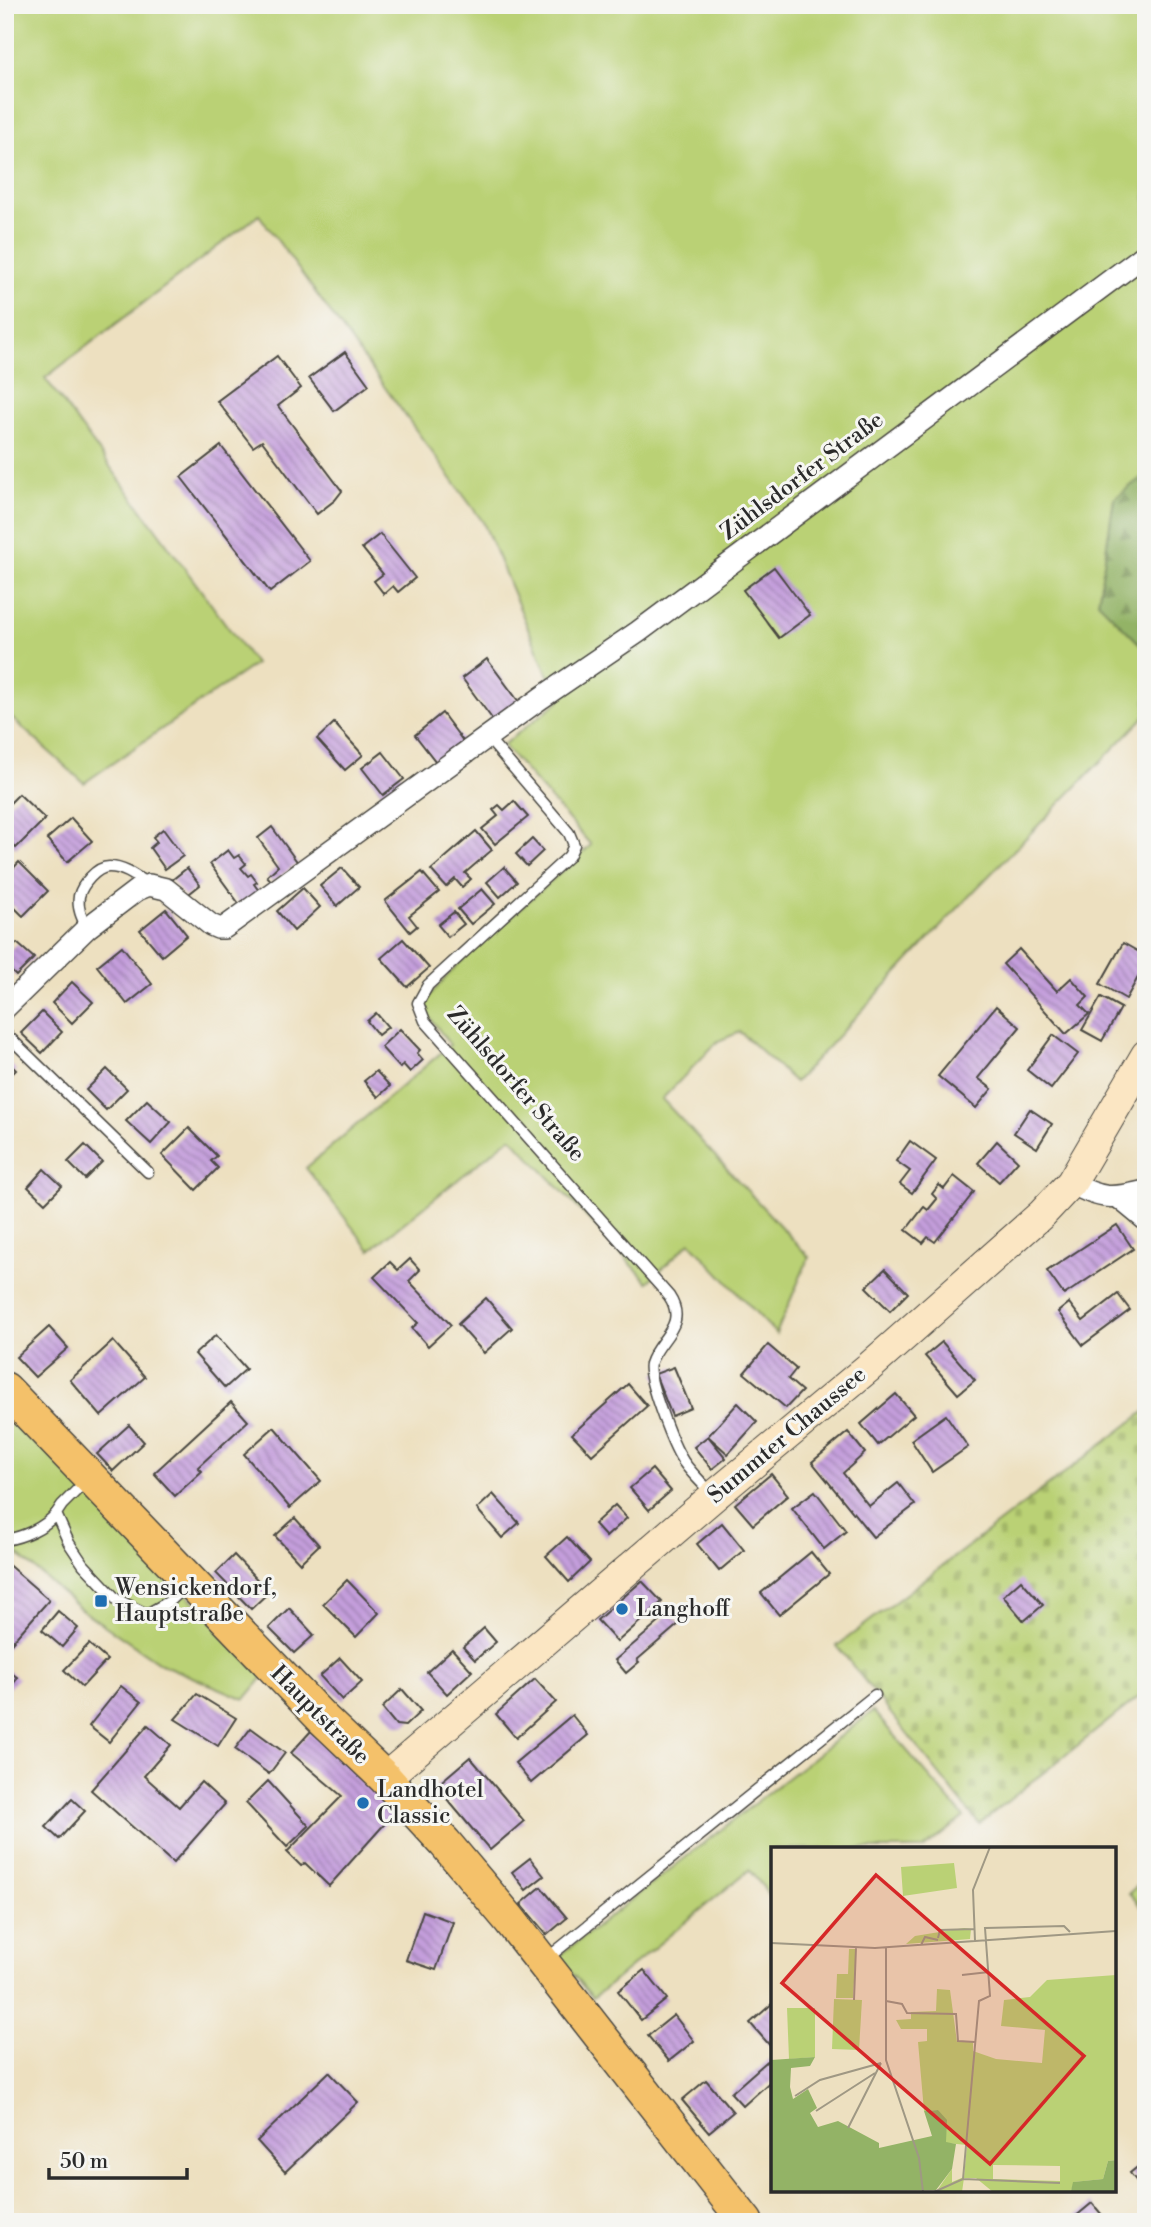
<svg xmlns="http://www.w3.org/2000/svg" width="1151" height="2227" viewBox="0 0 1151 2227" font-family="'Libre Bodoni',serif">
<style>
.grass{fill:#bad175;stroke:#727e50;stroke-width:2}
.forest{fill:url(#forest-firs);stroke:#5f6f48;stroke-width:2}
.cemetery{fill:url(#cemetery-stones);stroke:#727e50;stroke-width:2}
.building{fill:url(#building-back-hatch)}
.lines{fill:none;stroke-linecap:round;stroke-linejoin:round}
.service-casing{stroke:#484641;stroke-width:13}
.minor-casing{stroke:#484641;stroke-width:24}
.secondary-casing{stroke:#484641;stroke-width:32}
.primary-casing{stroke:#484641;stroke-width:36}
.service{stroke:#fff;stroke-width:10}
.minor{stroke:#fff;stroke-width:21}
.secondary{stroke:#fbe6c3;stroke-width:30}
.primary{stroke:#f4c16a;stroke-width:33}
.poi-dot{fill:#1f6fb2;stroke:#f6f6f2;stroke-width:2.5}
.labels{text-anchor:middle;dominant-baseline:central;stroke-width:6;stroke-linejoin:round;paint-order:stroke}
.street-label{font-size:23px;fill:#2b2b2b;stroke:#f6f6f2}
.poi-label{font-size:23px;fill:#2b2b2b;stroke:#f6f6f2;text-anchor:start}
.inset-road{fill:none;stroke:#9f9884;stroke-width:2}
.view{fill:#d62828;fill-opacity:0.15;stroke:#d62828;stroke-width:3.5}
.inset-edge{fill:none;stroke:#2b2b2b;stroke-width:3.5}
</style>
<defs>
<pattern id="forest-firs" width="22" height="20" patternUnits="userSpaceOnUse" patternTransform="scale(1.75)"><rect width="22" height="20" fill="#93b366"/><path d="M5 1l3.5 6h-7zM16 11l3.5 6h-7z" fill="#789254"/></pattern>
<pattern id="cemetery-stones" width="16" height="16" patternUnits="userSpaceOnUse" patternTransform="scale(1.75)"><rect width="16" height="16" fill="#bad175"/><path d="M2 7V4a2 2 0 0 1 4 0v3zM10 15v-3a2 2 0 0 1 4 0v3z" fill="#a0b465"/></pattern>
<pattern id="building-back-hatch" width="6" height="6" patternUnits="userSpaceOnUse" patternTransform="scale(1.75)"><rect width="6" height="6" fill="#c49edc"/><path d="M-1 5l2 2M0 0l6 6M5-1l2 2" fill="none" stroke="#9f81b3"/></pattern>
</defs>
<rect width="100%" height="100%" fill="#f6f6f2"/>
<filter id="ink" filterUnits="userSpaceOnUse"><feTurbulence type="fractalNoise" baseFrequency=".0143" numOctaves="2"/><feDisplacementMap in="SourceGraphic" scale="14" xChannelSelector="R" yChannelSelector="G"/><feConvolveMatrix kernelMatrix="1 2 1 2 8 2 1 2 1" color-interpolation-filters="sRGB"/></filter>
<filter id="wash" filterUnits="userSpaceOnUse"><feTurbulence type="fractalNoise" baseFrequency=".00686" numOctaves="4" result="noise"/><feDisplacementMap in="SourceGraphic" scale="28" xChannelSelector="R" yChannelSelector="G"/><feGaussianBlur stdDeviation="1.57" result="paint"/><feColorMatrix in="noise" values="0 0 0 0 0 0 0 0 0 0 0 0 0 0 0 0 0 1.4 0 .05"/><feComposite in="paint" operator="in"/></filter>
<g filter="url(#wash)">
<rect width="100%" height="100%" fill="#ede0c0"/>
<g class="grass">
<path d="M5 5H1146V474L1114 500 1099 602 1146 650V715L974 891 795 1082 740 1032 718 1041 662 1099 809 1257 776 1334 690 1242 648 1282 511 1137 370 1250 306 1168 450 1045 421 1005 456 966 591 845 503 745 559 701 483 522 259 215 45 378 255 664 84 783 5 712Z"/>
<path d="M5 1408 265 1675 245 1699 161 1664 82 1610 5 1543Z"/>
<path d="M873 1711 964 1817 923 1849H773V1899L749 1870 593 1998 558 1957Z"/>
<path d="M1146 1878V1912L1129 1893Z"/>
</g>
<path class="forest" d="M1146 474V650L1098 602 1114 499Z"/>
<path class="cemetery" d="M1146 1411V1691L979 1824 837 1646Z"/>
<g id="blocks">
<g class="building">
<path d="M345 352 369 385 334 411 309 378Z"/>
<path d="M277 356 301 388 278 406 342 491 335 500 317 514 262 441 253 447 217 401Z"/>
<path d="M221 446 310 561 270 592 181 477Z"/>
<path d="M380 534 415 578 398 592 393 586 384 594 374 581 383 574 362 548Z"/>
<path d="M774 567 810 615 779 638 743 590Z"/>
<path d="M487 659 519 702 493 720 462 678Z"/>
<path d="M442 713 463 741 436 762 415 735Z"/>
<path d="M334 723 363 755 345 770 317 739Z"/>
<path d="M383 752 404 779 383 795 362 768Z"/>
<path d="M19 794 45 819 16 848 5 838V804L7 806Z"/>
<path d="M514 801 528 817 495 844 482 829 498 816 493 810 499 805 504 810Z"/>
<path d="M71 818 92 841 67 862 47 839Z"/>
<path d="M272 827 298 863 272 882 267 876 278 866 258 838Z"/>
<path d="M163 829 183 856 165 869 150 848 157 842 153 837Z"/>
<path d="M476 831 492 850 465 873 471 879 462 887 455 879 446 887 431 870Z"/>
<path d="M532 839 543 851 527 866 516 854Z"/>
<path d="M228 850 234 858 239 855 246 864 241 868 248 876 251 874 257 882 254 884 259 891 240 905 210 864Z"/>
<path d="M19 862 48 891 23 916 5 898V871L8 874Z"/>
<path d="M504 867 517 882 500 897 487 882Z"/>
<path d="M187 868 200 885 185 897 172 880Z"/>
<path d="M342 868 359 887 337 906 320 886Z"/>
<path d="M422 872 439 892 409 916 417 926 410 932 385 901Z"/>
<path d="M303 888 320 907 294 931 277 911Z"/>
<path d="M482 889 495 904 471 924 458 909Z"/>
<path d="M166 909 187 935 162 956 140 930Z"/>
<path d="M454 912 464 924 448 937 438 925Z"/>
<path d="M403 939 429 968 407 987 381 958Z"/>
<path d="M17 943 34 958 16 976 5 965V955Z"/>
<path d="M1123 943 1146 956V963L1126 999 1100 984Z"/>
<path d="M122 946 152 984 127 1004 97 966Z"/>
<path d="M1019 949 1057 991 1071 978 1088 997 1080 1005 1089 1014 1066 1034 1003 964Z"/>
<path d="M72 982 93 1002 72 1023 52 1003Z"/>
<path d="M1101 997 1121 1008 1102 1041 1082 1030Z"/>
<path d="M996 1006 1020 1027 978 1078 992 1089 976 1108 938 1076Z"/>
<path d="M42 1012 62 1032 42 1053 21 1033Z"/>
<path d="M376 1013 388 1027 378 1035 367 1021Z"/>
<path d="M400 1029 420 1050 417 1053 423 1060 410 1072 403 1064 400 1068 381 1047Z"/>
<path d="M1053 1035 1078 1054 1051 1089 1027 1070Z"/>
<path d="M5 1059 16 1070 5 1081Z"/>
<path d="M107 1069 127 1089 106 1110 86 1090Z"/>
<path d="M376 1071 390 1086 378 1097 364 1081Z"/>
<path d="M147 1100 171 1122 151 1144 126 1121Z"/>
<path d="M1030 1109 1052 1124 1037 1148 1014 1133Z"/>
<path d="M189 1128 217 1156 211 1161 218 1168 196 1190 162 1155Z"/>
<path d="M910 1141 936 1160 912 1193 900 1184 910 1171 896 1161Z"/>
<path d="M997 1141 1018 1161 999 1182 978 1163Z"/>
<path d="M85 1145 102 1162 85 1179 68 1162Z"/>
<path d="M44 1169 62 1186 45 1203 28 1187Z"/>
<path d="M954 1176 974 1192 935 1242 928 1237 923 1243 906 1230 924 1207 928 1210 937 1199 932 1194 939 1185 944 1189Z"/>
<path d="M1117 1225 1133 1249 1064 1295 1047 1271Z"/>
<path d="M410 1259 420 1270 409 1281 451 1325 428 1346 412 1328 418 1323 374 1277 390 1262 398 1270Z"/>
<path d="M885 1269 908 1293 890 1311 866 1287Z"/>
<path d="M1118 1294 1130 1310 1083 1345 1058 1312 1069 1303 1083 1321Z"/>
<path d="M486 1298 512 1328 484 1353 458 1324Z"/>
<path d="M49 1327 68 1348 35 1377 16 1357Z"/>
<path d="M216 1335 246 1369 225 1388 195 1354Z"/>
<path d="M113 1341 145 1377 101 1416 70 1380Z"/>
<path d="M942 1342 975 1380 958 1394 925 1356Z"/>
<path d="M768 1345 796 1369 788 1379 802 1391 786 1408 744 1373Z"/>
<path d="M674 1367 691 1408 672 1416 655 1374Z"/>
<path d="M628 1384 647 1406 592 1455 572 1434Z"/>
<path d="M896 1394 914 1415 878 1445 861 1424Z"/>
<path d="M231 1402 248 1421 198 1467 202 1471 175 1496 154 1473Z"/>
<path d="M738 1403 757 1422 728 1454 708 1436 726 1458 712 1469 694 1447 708 1436Z"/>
<path d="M946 1415 968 1447 932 1472 911 1440Z"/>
<path d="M129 1425 144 1442 113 1471 97 1454Z"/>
<path d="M274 1427 321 1481 290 1508 244 1454Z"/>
<path d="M848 1432 865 1453 843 1473 869 1506 898 1483 915 1505 873 1537 812 1462Z"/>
<path d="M652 1469 671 1491 649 1510 630 1488Z"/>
<path d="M771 1474 788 1495 753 1525 735 1504Z"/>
<path d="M815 1491 846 1531 824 1549 792 1508Z"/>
<path d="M493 1494 519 1523 502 1538 477 1509Z"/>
<path d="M615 1505 627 1518 606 1537 594 1524Z"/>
<path d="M295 1518 319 1545 300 1563 275 1536Z"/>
<path d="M722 1523 744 1550 719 1571 697 1544Z"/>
<path d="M567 1537 590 1562 569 1582 546 1556Z"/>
<path d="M811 1552 829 1574 779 1615 761 1593Z"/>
<path d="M234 1555 269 1592 251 1609 216 1573Z"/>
<path d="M5 1562 49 1600 5 1650V1608L11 1602 5 1597Z"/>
<path d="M347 1580 379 1613 356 1637 323 1604Z"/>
<path d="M1021 1580 1043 1605 1024 1621 1003 1596Z"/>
<path d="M642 1581 662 1602 617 1642 597 1620Z"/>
<path d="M289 1608 314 1635 294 1653 269 1628Z"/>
<path d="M58 1611 78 1628 62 1647 42 1630Z"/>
<path d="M670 1613 680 1623 637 1660 639 1662 626 1673 615 1660Z"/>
<path d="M484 1628 496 1642 475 1660 463 1647Z"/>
<path d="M89 1644 107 1660 82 1687 64 1670Z"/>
<path d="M452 1649 472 1671 447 1694 427 1672Z"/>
<path d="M340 1658 362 1682 342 1700 320 1676Z"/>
<path d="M5 1668 18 1678 5 1693Z"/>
<path d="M535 1679 556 1702 516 1738 496 1714Z"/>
<path d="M121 1686 141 1702 109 1742 89 1726Z"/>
<path d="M402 1689 421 1711 405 1726 396 1725 382 1708Z"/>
<path d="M197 1694 236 1718 218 1746 175 1719Z"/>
<path d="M572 1715 588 1735 531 1783 515 1763Z"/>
<path d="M148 1725 171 1745 144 1776 179 1807 201 1782 225 1804 173 1863 91 1790Z"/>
<path d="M251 1728 285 1753 269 1774 235 1749Z"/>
<path d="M311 1731 398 1809 329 1886 305 1863 301 1866 287 1852 342 1796 291 1753Z"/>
<path d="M470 1757 524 1821 490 1850 436 1786Z"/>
<path d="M268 1781 309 1826 287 1847 246 1803Z"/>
<path d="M72 1799 85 1811 59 1839 46 1827Z"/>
<path d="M530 1858 544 1876 526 1890 512 1872Z"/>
<path d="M541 1887 567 1918 547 1935 521 1904Z"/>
<path d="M423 1911 453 1922 436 1970 406 1960Z"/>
<path d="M644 1970 667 1999 641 2020 618 1991Z"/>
<path d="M773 2003V2049L750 2023Z"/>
<path d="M674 2015 694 2041 669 2061 648 2036Z"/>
<path d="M773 2056V2079L743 2106 731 2093Z"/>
<path d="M329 2072 358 2102 285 2172 257 2141Z"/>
<path d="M706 2080 733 2112 709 2132 682 2100Z"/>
<path d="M1146 2160V2193L1130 2173Z"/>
<path d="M1092 2203 1108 2222H1069Z"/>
</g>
</g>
</g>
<g filter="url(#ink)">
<use href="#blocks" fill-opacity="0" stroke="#484641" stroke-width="2"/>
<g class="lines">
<g class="service-casing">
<g id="service">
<path d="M488 738 569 833 574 845 569 856 428 985 418 1003 425 1021 669 1296C689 1326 658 1338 650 1364 646 1377 672 1442 680 1456 687 1470 702 1482 712 1494"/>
<path d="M87 928C82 918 77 908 79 896 82 885 96 867 109 867 124 867 137 877 149 885"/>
<path d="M5 1033 148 1172"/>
<path d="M88 1479 62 1505 56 1514 69 1543 83 1564 116 1599 147 1614 170 1601 189 1583"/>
<path d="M5 1540C23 1537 44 1528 56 1514"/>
<path d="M545 1960 875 1695"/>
</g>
</g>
<g class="minor-casing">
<g id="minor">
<path d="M5 1008 87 928 137 890 149 885 166 889 211 925 218 928H224L541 698 638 632 1146 254"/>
<path d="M1071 1183C1102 1200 1112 1199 1146 1191"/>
<path d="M1118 1197 1146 1220"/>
</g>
</g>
<g class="secondary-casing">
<path id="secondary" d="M385 1778 714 1496 868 1368 1042 1214 1071 1183 1146 1055"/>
</g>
<g class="primary-casing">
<path id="primary" d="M5 1389 322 1718 385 1778 445 1843 509 1919 746 2222"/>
</g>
<use href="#service" class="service"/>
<use href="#minor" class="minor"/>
<use href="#secondary" class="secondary"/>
<use href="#primary" class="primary"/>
</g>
</g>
<g class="poi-dot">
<rect x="94" y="1594" width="14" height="14" rx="3.5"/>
<circle cx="622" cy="1609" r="7"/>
<circle cx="363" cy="1803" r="7"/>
</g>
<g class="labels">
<g class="street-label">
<text transform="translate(802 476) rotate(-37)">Zühlsdorfer Straße</text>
<text transform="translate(516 1084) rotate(49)">Zühlsdorfer Straße</text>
<text transform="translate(787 1435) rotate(-40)">Summter Chaussee</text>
<text transform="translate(320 1715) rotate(45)">Hauptstraße</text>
</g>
<g class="poi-label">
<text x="115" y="1588">Wensickendorf,<tspan x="115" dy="26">Hauptstraße</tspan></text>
<text x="636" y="1609">Langhoff</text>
<text x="377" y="1790">Landhotel<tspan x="377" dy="26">Classic</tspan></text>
</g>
</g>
<g transform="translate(771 1847)">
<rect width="345" height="345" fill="#ede0c0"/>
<path d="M183 16 186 41 132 49 130 20ZM193 81 200 82 199 92 135 97 144 89ZM78 102H85L82 151H65L66 127H77ZM345 128V313L337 314 332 332 303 335 300 344 222 345 205 331H193L191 345H165L181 322V335L193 330 196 298 175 296 167 263 153 264 147 195 156 194V182H130L125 173 140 172V165L165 164 166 142 179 143 186 195H202V204L225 212 271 216 274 183 230 179 233 153 259 150 276 133ZM222 318 289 319V334L222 332ZM16 161H44V210L18 212Z" fill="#bad175" fill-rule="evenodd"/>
<path d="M44 210 39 219 20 221 19 240 22 252 37 242 46 261 39 266 47 280 67 274 108 296V301L161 289 153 264 167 263 176 273 175 295 185 297 181 322 165 343 0 345V213ZM345 313V345H272L300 344 302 335 332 332 337 314Z" fill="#93b366"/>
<path d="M63 152 91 153 88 203 61 202Z" fill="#bad175"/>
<path class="inset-road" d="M167 91 169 83 203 82M204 94 202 43 219 0M0 96 104 101 345 84M150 98 154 90 167 93M115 100V213L148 311 152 345M191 128 218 125M83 153 85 100M115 154 131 157 136 166 185 167 187 194 204 195M24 249 49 233 110 216M45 264 104 226M77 281 110 216M192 332 208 154 219 149 214 81 293 79 299 85M163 345 192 332 289 336"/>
<path class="view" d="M105 28 313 209 219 317 11 136Z"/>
<rect width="345" height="345" class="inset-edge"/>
</g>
<rect width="1151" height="2227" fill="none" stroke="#f6f6f2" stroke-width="28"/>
<path d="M49 2168v10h138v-10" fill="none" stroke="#2b2b2b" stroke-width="3.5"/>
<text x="60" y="2168" font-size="21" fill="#2b2b2b" stroke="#f6f6f2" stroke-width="5" paint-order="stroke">50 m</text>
</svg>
